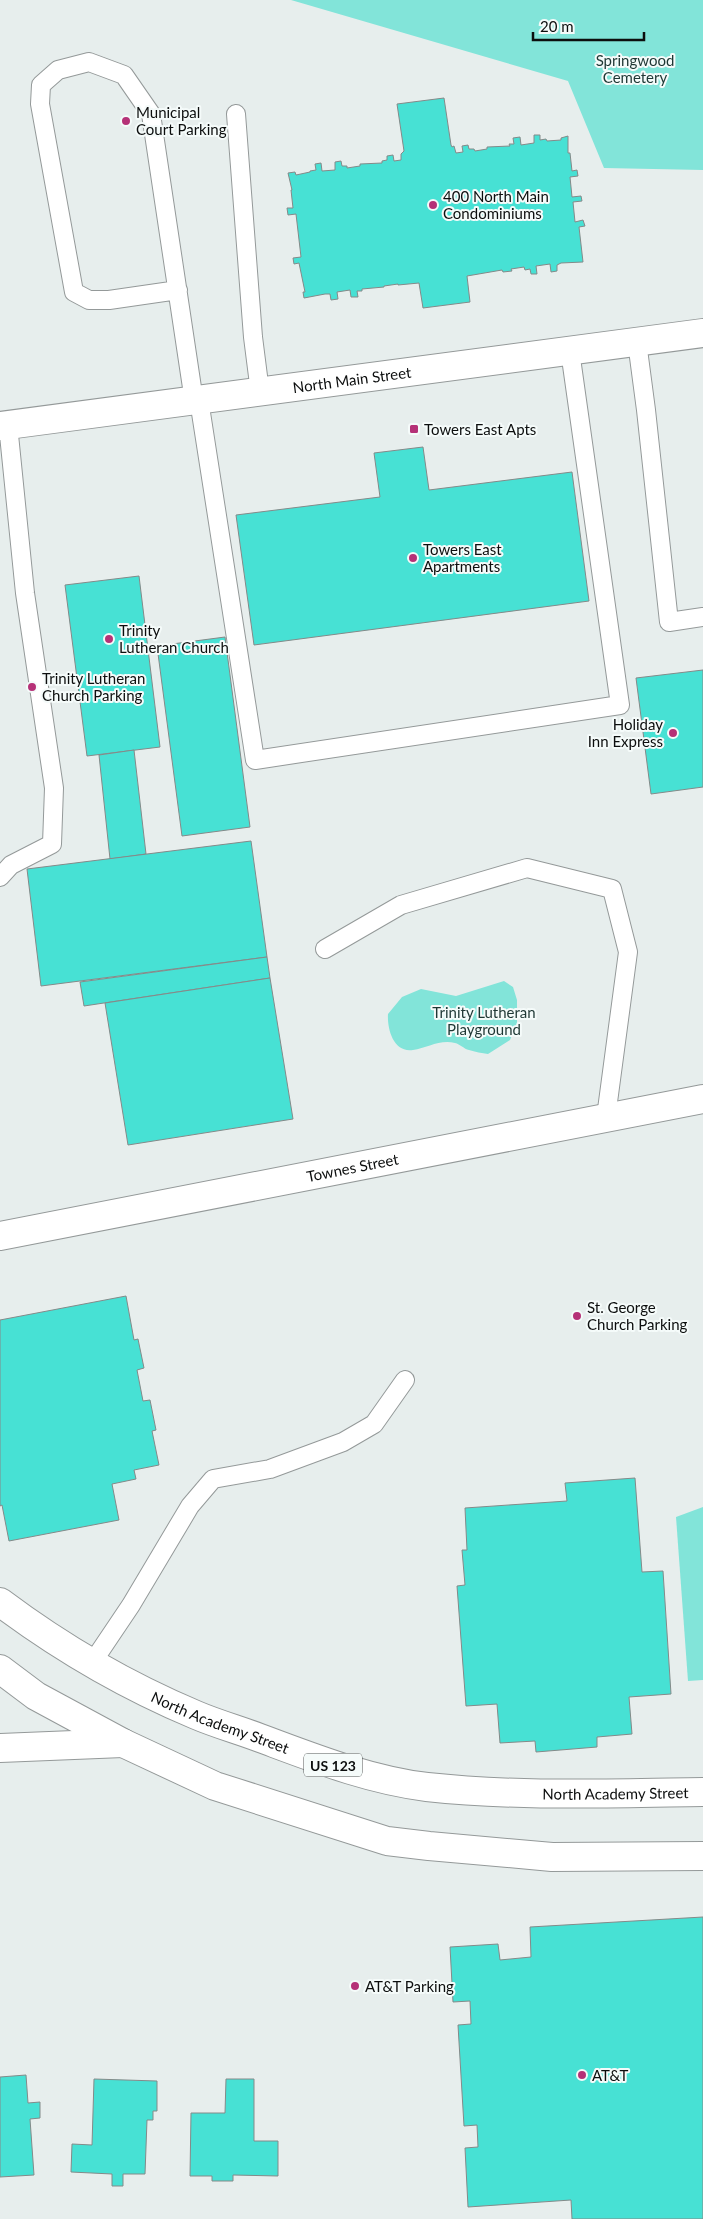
<svg xmlns="http://www.w3.org/2000/svg" width="703" height="2219" viewBox="0 0 703 2219" font-family="Lato,sans-serif">
<style>
.green{fill:#82e4d9}
.building{fill:#47e1d4;stroke:#848a89}
.lines{fill:none;stroke-linecap:round;stroke-linejoin:round}
.lane-casing{stroke:#949999;stroke-width:20}
.secondary-casing{stroke:#949999;stroke-width:30}
.highway-casing{stroke:#949999;stroke-width:30}
.lane{stroke:#fff;stroke-width:18}
.secondary{stroke:#fff;stroke-width:28}
.highway{stroke:#fff;stroke-width:28}
.poi-dot{fill:#b53177;stroke:#f5fbfa;stroke-width:2}
.labels{text-anchor:middle;dominant-baseline:central;stroke-width:4;stroke-linejoin:round;paint-order:stroke}
.shield{fill:#f5fbfa;stroke:#525555;stroke-width:1}
.shield-label{font-size:14px;font-weight:bold;fill:#0c0e0e}
.park-label{font-size:15px;fill:#1e3734;stroke:#f5fbfa}
.poi-label{font-size:15px;fill:#0c0e0e;stroke:#f5fbfa;text-anchor:start}
.street-label{font-size:15px;fill:#0c0e0e;stroke:#f5fbfa}
</style>
<rect width="100%" height="100%" fill="#e7eeed"/>
<g class="green">
<path d="M291 0H703V170L604 168 568 81Z"/>
<path d="M504 981 513 987 517 1000V1023L510 1040 488 1054C482 1053 475 1052 469 1050 464 1049 460 1044 455 1043 440 1039 427 1048 413 1050 393 1053 387 1028 388 1014L402 997 421 989 456 996Z"/>
<path d="M703 1507V1680L688 1681 676 1517Z"/>
</g>
<g class="building">
<path d="M444 98 451 145 452 147 454 146 456 153 463 152 462 146 468 145 469 149H474L475 151 487 149V147L510 146 509 144H514L513 138 520 137 521 145 534 143V135H540V140L546 139 547 141 561 140V138L568 136V153H570L572 171 577 170 578 176 570 177 572 197 581 196 582 201 573 202 575 222 583 220 585 226 579 227 583 262 561 263 557 265V271L551 272 550 264 536 266 537 274H531L530 269 525 270 524 267 511 269 512 271 503 272 502 270 467 276 470 302 423 308 419 283 398 285V284L384 286V287L362 289V291H357L358 297H351L350 290 337 292 338 299 331 300 330 294H325L304 298 303 292H305L299 263 294 264 293 258 301 257 296 214 288 215 287 208H293L291 190H292L288 173 295 172 296 175 310 172V171L316 170 315 164 321 163 322 171 335 170V162L341 161 342 166H347V168L360 166V164L382 163V161L387 160V156L393 155 394 161 401 160V154L404 151 397 104Z"/>
<path d="M423 447 429 490 572 472 589 601 254 645 236 515 380 497 374 453Z"/>
<path d="M139 576 160 747 87 756 65 585Z"/>
<path d="M225 637 250 827 182 836 157 646Z"/>
<path d="M703 670V787L651 794 636 678Z"/>
<path d="M134 750 146 854 110 859 99 755Z"/>
<path d="M251 841 267 957 41 986 27 869Z"/>
<path d="M267 957 270 978 84 1006 80 982Z"/>
<path d="M270 978 293 1119 128 1145 105 1003Z"/>
<path d="M126 1296 134 1340 138 1339 144 1368 137 1370 143 1401 150 1400 156 1430 152 1431 159 1465 134 1470 136 1479 112 1484 119 1520 9 1541 2 1505 0 1506V1320Z"/>
<path d="M635 1478 642 1572 663 1571 671 1694 629 1697 632 1734 597 1737V1747L536 1752 535 1741 500 1743 497 1704 466 1706 457 1586 465 1585 462 1550H467L465 1508 567 1501 565 1483Z"/>
<path d="M703 1917V2219H572L571 2200 468 2207 465 2148 478 2147 477 2125 464 2126 458 2025 471 2024 470 2001 453 2002 450 1947 498 1944 500 1960 531 1957 530 1927Z"/>
<path d="M26 2075 28 2103 40 2102V2118L30 2119 34 2175 0 2177V2077Z"/>
<path d="M94 2079 157 2081V2111H153V2120H147L145 2174H123V2186H112V2174L71 2172 72 2144 92 2145Z"/>
<path d="M226 2079H254V2141H278V2176L233 2175V2181H212V2176H190L191 2113H225Z"/>
</g>
<g class="lines">
<g class="lane-casing">
<g id="lane">
<path d="M236 114 253 337 260 392"/>
<path d="M178 290 109 300H89L74 292 40 104 41 85 58 70 89 62 124 75 151 114 194 401"/>
<path d="M637 342 646 410 669 622 703 617"/>
<path d="M199 400 255 760 620 705 570 351"/>
<path d="M0 877 11 865 52 844 54 788 25 593 8 425"/>
<path d="M325 949 401 905 527 868 612 889 628 952 606 1117"/>
<path d="M92 1663 131 1605 190 1506 213 1479 270 1469 343 1442 374 1424 405 1380"/>
</g>
</g>
<g class="secondary-casing">
<g id="secondary">
<path id="s1" d="M0 426 703 333"/>
<path id="s2" d="M0 1236 703 1099"/>
</g>
</g>
<g class="highway-casing">
<g id="highway">
<path id="s3" d="M0 1602C60 1647 127 1686 196 1715 217 1724 239 1730 260 1738 314 1758 369 1780 427 1787 519 1797 611 1793 703 1792"/>
<path d="M0 1669 36 1696 123 1743 215 1786 387 1841 429 1846 552 1857 703 1856"/>
<path d="M0 1748 123 1743"/>
</g>
</g>
<use href="#lane" class="lane"/>
<use href="#secondary" class="secondary"/>
<use href="#highway" class="highway"/>
</g>
<g class="poi-dot">
<circle cx="126" cy="121" r="5"/>
<circle cx="433" cy="205" r="5"/>
<rect x="409" y="424" width="10" height="10" rx="2.5"/>
<circle cx="413" cy="558" r="5"/>
<circle cx="109" cy="639" r="5"/>
<circle cx="32" cy="687" r="5"/>
<circle cx="673" cy="733" r="5"/>
<circle cx="577" cy="1316" r="5"/>
<circle cx="355" cy="1986" r="5"/>
<circle cx="582" cy="2075" r="5"/>
</g>
<g class="labels">
<rect class="shield" x="304" y="1753.5" width="58" height="23" rx="4"/>
<g class="shield-label">
<text x="333" y="1765">US 123</text>
</g>
<g class="park-label">
<text x="635" y="60">Springwood<tspan x="635" dy="17">Cemetery</tspan></text>
<text x="484" y="1012">Trinity Lutheran<tspan x="484" dy="17">Playground</tspan></text>
</g>
<g class="poi-label">
<text x="136" y="112">Municipal<tspan x="136" dy="17">Court Parking</tspan></text>
<text x="443" y="196">400 North Main<tspan x="443" dy="17">Condominiums</tspan></text>
<text x="424" y="429">Towers East Apts</text>
<text x="423" y="549">Towers East<tspan x="423" dy="17">Apartments</tspan></text>
<text x="119" y="630">Trinity<tspan x="119" dy="17">Lutheran Church</tspan></text>
<text x="42" y="678">Trinity Lutheran<tspan x="42" dy="17">Church Parking</tspan></text>
<text x="663" y="724" text-anchor="end">Holiday<tspan x="663" dy="17">Inn Express</tspan></text>
<text x="587" y="1307">St. George<tspan x="587" dy="17">Church Parking</tspan></text>
<text x="365" y="1986">AT&amp;T Parking</text>
<text x="592" y="2075">AT&amp;T</text>
</g>
<g class="street-label">
<text stroke="none"><textPath href="#s1" startOffset="355">North Main Street</textPath></text>
<text stroke="none"><textPath href="#s2" startOffset="359">Townes Street</textPath></text>
<text stroke="none"><textPath href="#s3" startOffset="252">North Academy Street</textPath></text>
<text stroke="none"><textPath href="#s3" startOffset="658">North Academy Street</textPath></text>
</g>
</g>
<path d="M533 32v8h111v-8" fill="none" stroke="#0c0e0e" stroke-width="2.5"/>
<text x="540" y="32" font-size="15" fill="#0c0e0e" stroke="#f5fbfa" stroke-width="4" paint-order="stroke">20 m</text>
</svg>
